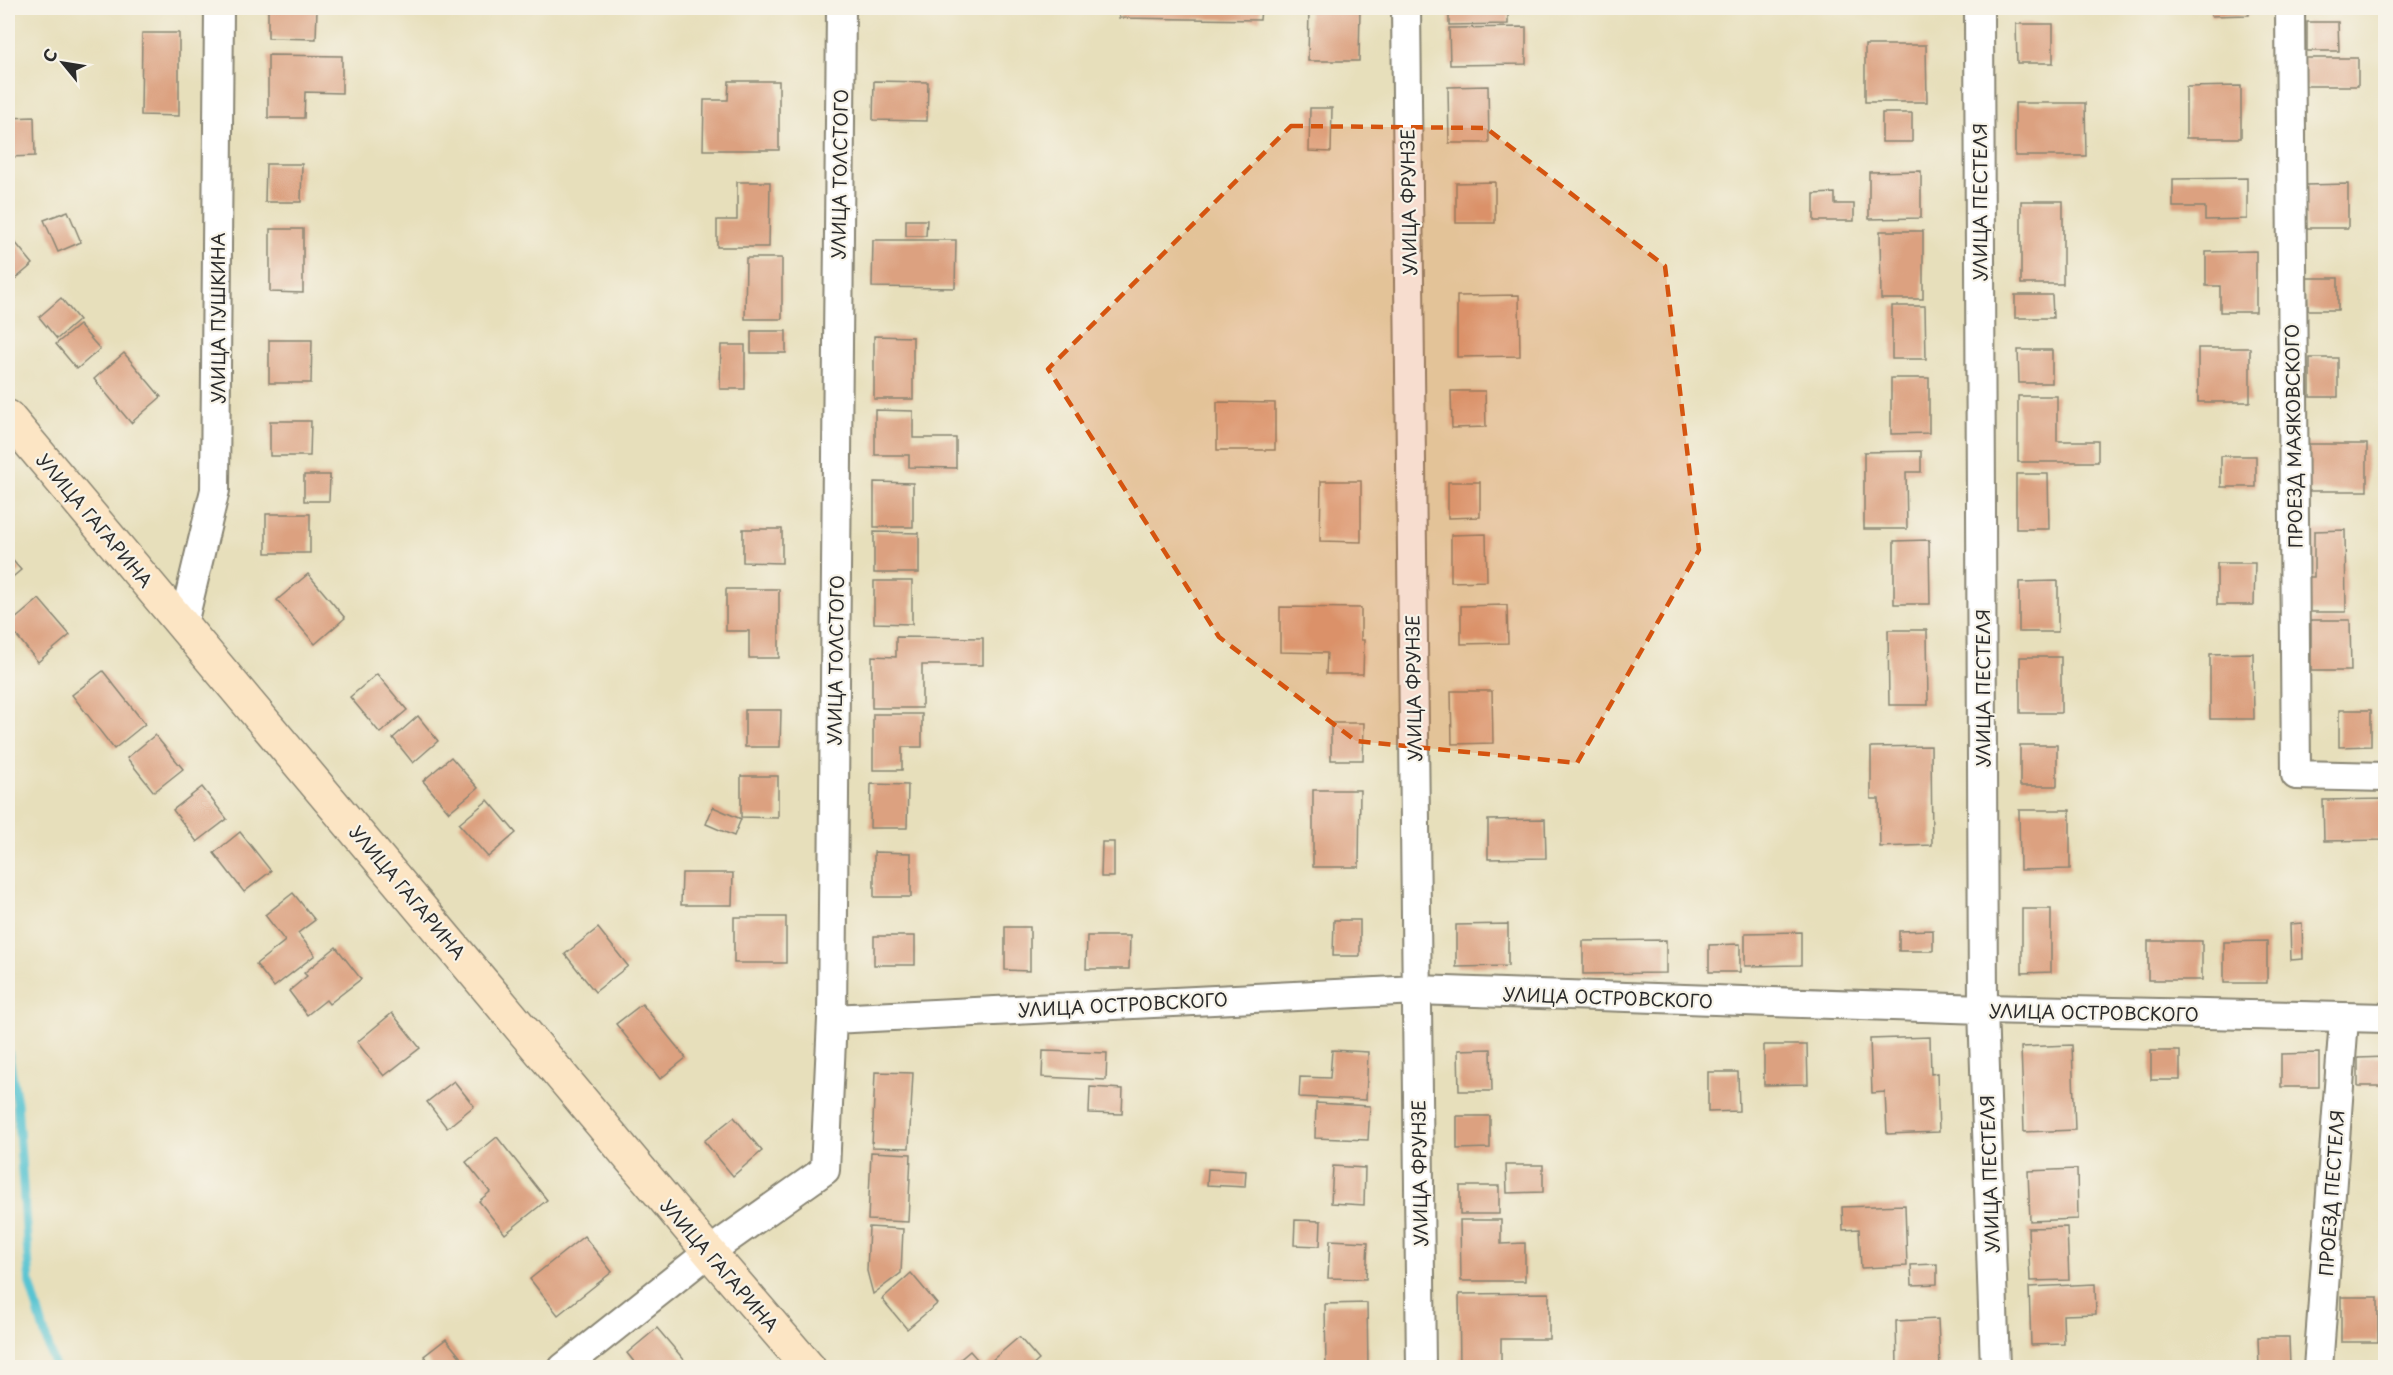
<svg xmlns="http://www.w3.org/2000/svg" width="2393" height="1375" viewBox="0 0 2393 1375" font-family="'Playpen Sans',sans-serif">
<style>
.lines{fill:none;stroke-linecap:round;stroke-linejoin:round}
.stream{stroke:#58c4d2;stroke-width:9}
.building{fill:#dca180}
.street-casing{stroke:#898573;stroke-width:32}
.secondary-casing{stroke:#898573;stroke-width:36}
.street{stroke:#fff;stroke-width:28}
.secondary{stroke:#fce5c4;stroke-width:33}
.marked{fill:#d5540f;fill-opacity:0.2;stroke:#d5540f;stroke-width:4.5;stroke-dasharray:12 8;stroke-linejoin:round}
.labels{text-anchor:middle;dominant-baseline:central;stroke-width:4.5;stroke-linejoin:round;paint-order:stroke}
.street-label{font-size:18px;fill:#2b2b2b;stroke:#f7f3e8}
</style>
<rect width="100%" height="100%" fill="#f7f3e8"/>
<filter id="ink" filterUnits="userSpaceOnUse"><feTurbulence type="fractalNoise" baseFrequency=".0167" numOctaves="2"/><feDisplacementMap in="SourceGraphic" scale="12" xChannelSelector="R" yChannelSelector="G"/><feConvolveMatrix kernelMatrix="1 2 1 2 8 2 1 2 1" color-interpolation-filters="sRGB"/></filter>
<filter id="wash" filterUnits="userSpaceOnUse"><feTurbulence type="fractalNoise" baseFrequency=".008" numOctaves="4" result="noise"/><feDisplacementMap in="SourceGraphic" scale="24" xChannelSelector="R" yChannelSelector="G"/><feGaussianBlur stdDeviation="1.35" result="paint"/><feColorMatrix in="noise" values="0 0 0 0 0 0 0 0 0 0 0 0 0 0 0 0 0 1.4 0 .05"/><feComposite in="paint" operator="in"/></filter>
<g filter="url(#wash)">
<rect width="100%" height="100%" fill="#e7dfbb"/>
<g class="lines">
<path class="stream" d="M8 1052 17 1102 30 1284 55 1368"/>
</g>
<g id="blocks">
<g class="building">
<path d="M268 8H317L316 39 268 38Z"/>
<path d="M1120 8H1261L1260 20 1119 18Z"/>
<path d="M1309 8H1360L1359 61H1308Z"/>
<path d="M1449 8H1508V24L1449 25Z"/>
<path d="M2211 8H2249V15L2211 16Z"/>
<path d="M2307 22H2338L2339 51H2307Z"/>
<path d="M2016 24H2053V63H2017Z"/>
<path d="M1526 27V64L1450 65 1449 28Z"/>
<path d="M142 33H179V116L141 115Z"/>
<path d="M1865 45H1926L1927 102H1865Z"/>
<path d="M268 55 342 56V93L305 92 304 118H268Z"/>
<rect x="2302" y="58" width="56" height="28"/>
<path d="M729 81H779V150H703L704 100H728Z"/>
<path d="M874 81 928 82 927 121 873 120Z"/>
<path d="M1488 86 1489 143H1449L1448 87Z"/>
<path d="M2241 86V138H2186V87Z"/>
<path d="M2015 103H2085L2086 156H2015Z"/>
<path d="M1310 108H1332L1331 152 1309 151Z"/>
<rect x="1882" y="113" width="30" height="29"/>
<path d="M34 117 35 156 8 157V118Z"/>
<path d="M266 164H302L301 202H265Z"/>
<path d="M1921 171V218L1869 219V172Z"/>
<path d="M2247 178V219L2205 220V207H2173V179Z"/>
<path d="M737 182H770L769 247H717V220H737Z"/>
<path d="M1495 182V223H1456V183Z"/>
<path d="M2348 184V228H2306V185Z"/>
<path d="M1835 193V204H1854V221H1814V194Z"/>
<rect x="2021" y="201" width="42" height="83"/>
<path d="M68 211 81 242 58 252 44 220Z"/>
<path d="M906 220H927L926 236H906Z"/>
<path d="M270 229H303V293L270 292Z"/>
<path d="M1880 231H1923V299H1881Z"/>
<path d="M10 236 33 264 13 281 8 275V238Z"/>
<path d="M873 240H956L955 288 872 287Z"/>
<path d="M2256 251V312H2220V286H2206V252Z"/>
<path d="M746 258H782V319H745Z"/>
<path d="M2307 278H2338V310H2308Z"/>
<path d="M1519 295 1520 356 1457 357V296Z"/>
<path d="M2015 295H2052L2053 318H2015Z"/>
<path d="M61 298 79 320 57 339 39 317Z"/>
<path d="M1892 306H1925L1926 359H1892Z"/>
<path d="M79 325 100 349 77 369 56 344Z"/>
<rect x="751" y="331" width="35" height="22"/>
<path d="M874 336 913 337V399H874Z"/>
<path d="M269 340H312L311 383H269Z"/>
<path d="M721 345H745V389H720Z"/>
<rect x="2198" y="348" width="52" height="54"/>
<path d="M2018 350H2052V383H2019Z"/>
<path d="M124 353 161 397 131 423 94 379Z"/>
<rect x="2310" y="358" width="28" height="39"/>
<path d="M1891 378H1929V433L1891 434Z"/>
<path d="M1451 391H1485L1486 427 1452 428Z"/>
<path d="M2018 396H2057V441H2098V462H2018Z"/>
<path d="M1217 402 1275 403V450H1217Z"/>
<path d="M875 410 913 411V438H956V468L909 467V455H875Z"/>
<path d="M270 421H311L310 456H270Z"/>
<rect x="2307" y="444" width="60" height="47"/>
<path d="M1921 451V472H1906L1907 529H1864V452Z"/>
<rect x="2221" y="456" width="35" height="31"/>
<path d="M2016 474H2048L2049 529H2016Z"/>
<path d="M304 475H330L329 501H304Z"/>
<path d="M1321 481H1361V542L1320 541Z"/>
<path d="M874 482 913 483V527H874Z"/>
<path d="M1448 482H1480V517L1448 518Z"/>
<rect x="266" y="514" width="44" height="39"/>
<path d="M743 529H782V563L743 562Z"/>
<path d="M2345 530 2346 612H2306L2305 577H2314V531Z"/>
<path d="M874 532 919 533V573H874Z"/>
<path d="M1486 534 1487 581 1451 582V535Z"/>
<path d="M1929 540 1930 604H1894V541Z"/>
<path d="M8 555 21 570 8 581Z"/>
<path d="M2217 563H2255L2254 605H2217Z"/>
<path d="M308 574 345 618 315 644 277 600Z"/>
<path d="M874 581H912V624L874 623Z"/>
<path d="M2058 581V632H2019V582Z"/>
<path d="M726 589H779V658H749V631H726Z"/>
<path d="M39 599 70 635 38 662 8 625Z"/>
<path d="M1507 605 1508 643 1461 644V606Z"/>
<path d="M1280 607 1361 608V640H1364L1363 674H1326L1327 653 1280 652Z"/>
<path d="M2311 620H2350L2351 671H2311Z"/>
<path d="M1888 630H1927L1928 705H1889Z"/>
<path d="M896 637 983 638V665H922V708H872V656L896 657Z"/>
<path d="M2253 653 2254 719H2210V654Z"/>
<rect x="2020" y="657" width="41" height="56"/>
<path d="M103 671 145 724 114 749 72 695Z"/>
<path d="M377 674 407 710 380 733 350 697Z"/>
<path d="M1451 691H1492L1493 743 1452 744Z"/>
<path d="M745 710H781L780 747H745Z"/>
<path d="M2339 710H2371V746L2339 747Z"/>
<path d="M873 714H922V747H902V770H873Z"/>
<path d="M418 716 438 741 413 763 393 738Z"/>
<path d="M1331 723H1364L1363 760H1331Z"/>
<path d="M155 735 183 769 154 792 127 758Z"/>
<rect x="2020" y="745" width="37" height="41"/>
<path d="M1931 746 1932 845 1880 847 1879 799H1871V747Z"/>
<path d="M451 757 478 788 449 812 423 781Z"/>
<path d="M741 776H778V818L741 817Z"/>
<path d="M871 784 908 785 907 828H870Z"/>
<path d="M202 787 227 819 197 842 173 810Z"/>
<path d="M1313 790H1360L1359 867H1313Z"/>
<path d="M2386 799V840L2324 841 2323 800Z"/>
<path d="M488 800 516 833 488 857 459 824Z"/>
<path d="M713 807 741 819 734 836 706 824Z"/>
<path d="M2019 810H2070V869L2020 870Z"/>
<path d="M1545 819 1546 858 1488 859V820Z"/>
<path d="M240 832 271 871 244 892 214 853Z"/>
<path d="M1102 842H1114V877H1101Z"/>
<path d="M874 852 911 853V897H874Z"/>
<path d="M682 873H733L732 905H681Z"/>
<path d="M293 893 315 920 298 933 315 955 274 987 256 964 285 941 265 915Z"/>
<path d="M2022 909H2051V972L2022 973Z"/>
<rect x="734" y="917" width="52" height="46"/>
<path d="M1334 920H1360V956H1333Z"/>
<path d="M2302 923 2303 959 2291 960 2290 924Z"/>
<path d="M1508 924V966L1456 967V925Z"/>
<path d="M1005 927H1030V971L1005 970Z"/>
<path d="M598 928 628 966 595 992 565 954Z"/>
<path d="M1933 930V951H1899V931Z"/>
<path d="M1801 932V965L1745 966V933Z"/>
<rect x="874" y="936" width="41" height="29"/>
<path d="M1087 936H1130L1129 969H1086Z"/>
<path d="M1666 940V973L1583 974V941Z"/>
<rect x="2148" y="941" width="54" height="39"/>
<path d="M2267 941V983H2224V942Z"/>
<path d="M1740 944V972H1709V945Z"/>
<path d="M336 947 361 979 329 1004 326 1000 307 1015 289 991 307 976 304 973Z"/>
<path d="M642 1004 686 1058 660 1079 616 1024Z"/>
<path d="M392 1013 420 1048 384 1076 357 1042Z"/>
<path d="M1930 1037 1931 1074 1937 1073 1939 1132 1887 1134 1885 1092 1872 1093 1870 1039Z"/>
<path d="M1764 1045H1807L1808 1084 1764 1085Z"/>
<path d="M2072 1045 2075 1130 2024 1132 2021 1047Z"/>
<path d="M1491 1049 1492 1091H1459L1458 1050Z"/>
<path d="M1332 1050 1368 1052 1366 1100 1299 1097 1300 1077 1330 1078Z"/>
<path d="M1043 1051 1107 1053 1106 1080 1042 1077Z"/>
<rect x="2151" y="1051" width="29" height="29"/>
<path d="M2319 1053V1087H2281V1054Z"/>
<path d="M2386 1057V1086H2358V1058Z"/>
<path d="M875 1072 913 1073 909 1148 872 1147Z"/>
<path d="M1708 1072H1738L1739 1111 1708 1112Z"/>
<path d="M454 1081 474 1106 447 1128 427 1102Z"/>
<path d="M1090 1087 1123 1089 1122 1114 1089 1113Z"/>
<path d="M1316 1103 1370 1106 1368 1140 1315 1138Z"/>
<path d="M1457 1116H1490V1148L1457 1149Z"/>
<path d="M734 1117 762 1151 733 1176 704 1141Z"/>
<path d="M497 1137 547 1200 505 1234 479 1201 490 1192 466 1162Z"/>
<path d="M871 1152 911 1154 908 1222 868 1220Z"/>
<path d="M1506 1165H1543V1192L1507 1193Z"/>
<path d="M1333 1166 1365 1168 1364 1205 1331 1203Z"/>
<path d="M1208 1169 1246 1171 1245 1187 1207 1185Z"/>
<path d="M2077 1169 2078 1219 2030 1221 2028 1171Z"/>
<rect x="1460" y="1186" width="39" height="28"/>
<path d="M1905 1205 1907 1266 1861 1268 1859 1229 1843 1230 1842 1207Z"/>
<path d="M1295 1220 1321 1221 1320 1246 1294 1245Z"/>
<path d="M1460 1220H1501V1244L1525 1243V1281H1461Z"/>
<path d="M869 1227 903 1229 901 1273 873 1294 867 1271Z"/>
<path d="M2067 1227 2069 1280 2030 1281 2028 1228Z"/>
<path d="M584 1236 612 1272 558 1315 530 1279Z"/>
<path d="M1330 1240 1368 1242 1366 1279 1328 1278Z"/>
<path d="M1937 1264V1284L1912 1285 1911 1265Z"/>
<path d="M911 1273 937 1304 907 1329 882 1299Z"/>
<path d="M2095 1284 2096 1314 2063 1315 2064 1344 2031 1345 2029 1287Z"/>
<path d="M1549 1293V1339H1501V1368H1460L1459 1294Z"/>
<rect x="2341" y="1297" width="37" height="45"/>
<path d="M1367 1303 1368 1368H1326L1325 1304Z"/>
<path d="M1938 1319 1940 1368H1897L1896 1321Z"/>
<path d="M657 1328 691 1368H639L627 1353Z"/>
<path d="M1019 1337 1039 1360 1030 1368H950L970 1351 984 1367Z"/>
<path d="M2258 1337H2289L2290 1368H2259Z"/>
<path d="M446 1339 469 1368H433L424 1356Z"/>
</g>
</g>
</g>
<g filter="url(#ink)">
<use href="#blocks" fill-opacity="0" stroke="#898573" stroke-width="1.5"/>
<g class="lines">
<g class="street-casing">
<g id="street">
<path d="M1406 8 1421 1368"/>
<path d="M1979 8 1983 1009 1995 1368"/>
<path d="M2290 8 2296 775 2386 777"/>
<path d="M183 624 215 490 219 8"/>
<path d="M832 1019 1417 990 1983 1009 2386 1018"/>
<path d="M563 1368 709 1252 825 1170 832 1019 841 8"/>
<path d="M2318 1368 2344 1019"/>
</g>
</g>
<g class="secondary-casing">
<path id="secondary" d="M8 417 709 1252 809 1368"/>
</g>
<use href="#street" class="street"/>
<use href="#secondary" class="secondary"/>
</g>
</g>
<path class="marked" d="M1291 126 1486 128 1665 266 1699 550 1577 763 1356 741 1219 637 1048 369Z"/>
<g class="labels">
<g class="street-label">
<text transform="translate(839 174) rotate(-89)">УЛИЦА ТОЛСТОГО</text>
<text transform="translate(1408 202) rotate(-91)">УЛИЦА ФРУНЗЕ</text>
<text transform="translate(1979 202) rotate(-90)">УЛИЦА ПЕСТЕЛЯ</text>
<text transform="translate(217 318) rotate(-90)">УЛИЦА ПУШКИНА</text>
<text transform="translate(2293 436) rotate(-91)">ПРОЕЗД МАЯКОВСКОГО</text>
<text transform="translate(95 520) rotate(50)">УЛИЦА ГАГАРИНА</text>
<text transform="translate(835 660) rotate(-89)">УЛИЦА ТОЛСТОГО</text>
<text transform="translate(1413 688) rotate(-91)">УЛИЦА ФРУНЗЕ</text>
<text transform="translate(1982 688) rotate(-90)">УЛИЦА ПЕСТЕЛЯ</text>
<text transform="translate(408 892) rotate(50)">УЛИЦА ГАГАРИНА</text>
<text transform="translate(1608 997) rotate(2)">УЛИЦА ОСТРОВСКОГО</text>
<text transform="translate(1123 1004) rotate(-3)">УЛИЦА ОСТРОВСКОГО</text>
<text transform="translate(2094 1012) rotate(1)">УЛИЦА ОСТРОВСКОГО</text>
<text transform="translate(1419 1173) rotate(-91)">УЛИЦА ФРУНЗЕ</text>
<text transform="translate(1989 1174) rotate(-92)">УЛИЦА ПЕСТЕЛЯ</text>
<text transform="translate(2331 1193) rotate(-86)">ПРОЕЗД ПЕСТЕЛЯ</text>
<text transform="translate(720 1265) rotate(49)">УЛИЦА ГАГАРИНА</text>
</g>
</g>
<rect width="2393" height="1375" fill="none" stroke="#f7f3e8" stroke-width="30"/>
<g transform="translate(63 63) rotate(300)" stroke="#f7f3e8" stroke-width="4.5" paint-order="stroke">
<path d="M0-4.5L10 22L0 15L-10 22Z" fill="#2b2b2b"/>
<text y="-9" font-size="16" font-weight="bold" text-anchor="middle" fill="#2b2b2b">С</text>
</g>
</svg>
